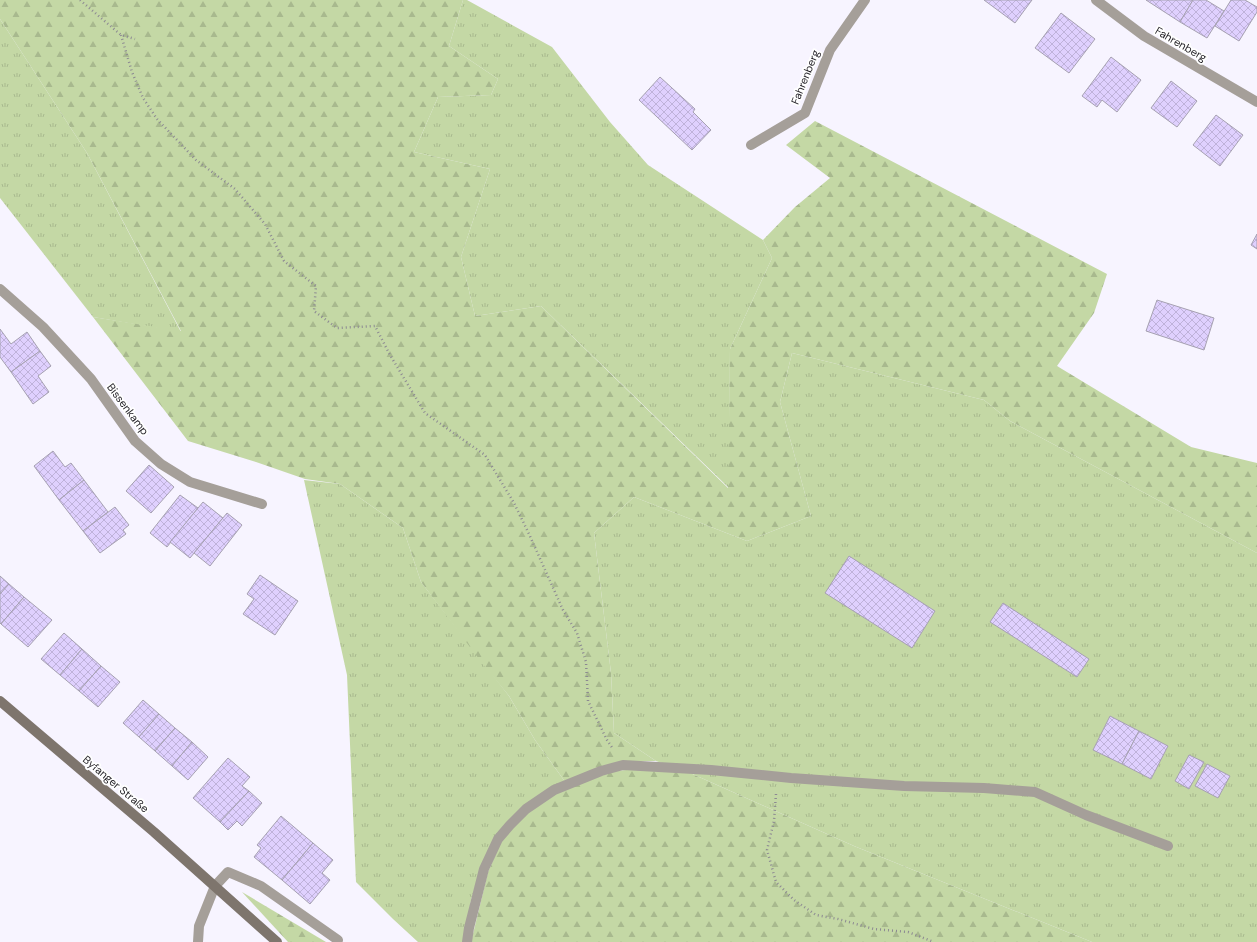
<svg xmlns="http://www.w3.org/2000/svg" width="1257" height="942" viewBox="0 0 1257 942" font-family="'DM Sans',sans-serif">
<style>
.grass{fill:url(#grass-tufts)}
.forest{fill:url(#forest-firs)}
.building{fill:url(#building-cross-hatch);stroke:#a6a1b1}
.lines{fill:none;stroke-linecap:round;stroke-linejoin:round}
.path{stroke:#8c8992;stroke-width:2.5;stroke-dasharray:1 3;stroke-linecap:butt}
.lane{stroke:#a59f99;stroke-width:10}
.street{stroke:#a59f99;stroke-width:10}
.secondary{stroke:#7e756d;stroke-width:10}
.labels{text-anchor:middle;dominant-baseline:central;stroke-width:3.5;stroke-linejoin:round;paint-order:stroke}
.street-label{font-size:11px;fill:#201e24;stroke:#fff}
</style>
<defs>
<pattern id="grass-tufts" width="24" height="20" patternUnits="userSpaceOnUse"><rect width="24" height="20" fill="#c4d8a5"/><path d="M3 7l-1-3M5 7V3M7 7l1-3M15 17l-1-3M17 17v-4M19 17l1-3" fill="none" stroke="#a8b98e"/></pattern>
<pattern id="forest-firs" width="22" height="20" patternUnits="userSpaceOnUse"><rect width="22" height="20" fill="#c4d8a5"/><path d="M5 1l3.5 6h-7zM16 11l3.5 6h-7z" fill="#a8b98e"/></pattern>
<pattern id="building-cross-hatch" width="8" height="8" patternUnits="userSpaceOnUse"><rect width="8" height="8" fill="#dfd0fe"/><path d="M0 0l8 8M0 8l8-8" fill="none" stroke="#bfb2da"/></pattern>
</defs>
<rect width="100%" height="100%" fill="#f7f4ff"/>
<g class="grass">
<path d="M463 0H467L552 47 610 122 648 165 763 240 772 258 730 349 729 488 541 306 475 316 461 257 490 169 414 152 438 97 491 95 498 79 449 46Z"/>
<path d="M0 19 87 153 181 332 93 317 0 198Z"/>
<path d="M792 353 984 400 1010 421 1257 553V942H1092L854 846 688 772 656 761 614 733 611 673 594 533 634 497 747 541 811 516 780 402Z"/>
<path d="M304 480 340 484 403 528 421 582 509 696 535 740 566 783 481 868 471 900 464 942H418L393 919 356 882 347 675Z"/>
</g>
<g class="forest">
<path d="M0 0H463L449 46 498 79 491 95 438 97 414 152 490 169 461 257 475 316 541 306 728 488 730 349 772 258 763 240 795 207 830 178 786 145 815 121 1107 274 1094 313 1057 366 1191 447 1257 463V553L1010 421 984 400 792 353 780 402 811 516 747 541 634 497 594 533 611 673 614 733 656 761H637L566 783 535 740 509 696 479 659 421 582 403 528 340 484 305 479 256 462 188 441 93 317 181 331 87 153 0 19Z"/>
<path d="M653 768 688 772 854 846 1092 942H471L488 872 501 842 512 826 554 794 613 771Z"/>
<path d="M242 892 326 942H288Z"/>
</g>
<g class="building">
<path d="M984 0H1032L1015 23Z"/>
<path d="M1146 0H1193L1180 22Z"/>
<path d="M1193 0H1206L1224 11 1207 38 1180 22Z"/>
<path d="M1231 0H1245L1257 7V12L1239 41 1215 26Z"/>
<path d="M1061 13 1095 39 1069 73 1035 48Z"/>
<path d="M1111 57 1141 80 1117 112 1102 100 1097 107 1082 96Z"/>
<path d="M660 77 695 109 693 112 711 130 692 150 639 100Z"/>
<path d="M1171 81 1197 101 1177 127 1151 108Z"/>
<path d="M1216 115 1243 135 1220 166 1193 145Z"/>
<path d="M1257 234V249L1251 245Z"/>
<path d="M1157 300 1214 318 1204 350 1146 331Z"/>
<path d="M0 329 11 344 27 332 40 351 11 372 0 357Z"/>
<path d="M40 351 51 366 38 376 49 392 33 404 11 372Z"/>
<path d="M53 451 65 467 71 463 84 480 59 500 34 466Z"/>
<path d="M149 465 174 487 151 513 126 491Z"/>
<path d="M84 480 108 512 83 531 59 500Z"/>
<path d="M180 495 198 508 167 547 150 533Z"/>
<path d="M203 502 223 518 190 558 170 542Z"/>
<path d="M115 507 129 525 123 530 126 534 100 553 83 531Z"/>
<path d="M227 513 242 525 210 566 194 553Z"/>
<path d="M849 556 935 611 912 648 825 593Z"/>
<path d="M260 575 298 601 275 635 243 614 254 599 247 594Z"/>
<path d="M0 576 9 584 0 594Z"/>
<path d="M9 584 24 597 1 624 0 623V594Z"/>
<path d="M24 597 52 620 28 647 1 624Z"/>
<path d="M1003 603 1089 659 1077 677 990 622Z"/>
<path d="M64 633 82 649 60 675 41 659Z"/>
<path d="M82 649 101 666 79 691 60 675Z"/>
<path d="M101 666 120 682 98 707 79 691Z"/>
<path d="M143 700 159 714 139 737 123 723Z"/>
<path d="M159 714 175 728 155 751 139 737Z"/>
<path d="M1110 716 1139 731 1122 764 1093 750Z"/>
<path d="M175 728 192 742 172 766 155 751Z"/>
<path d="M1139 731 1168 746 1151 779 1122 764Z"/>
<path d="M192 742 208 757 188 780 172 766Z"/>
<path d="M1189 755 1204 762 1189 789 1175 781Z"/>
<path d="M228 758 250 777 242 786 249 791 220 822 193 798Z"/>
<path d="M1207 764 1230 776 1218 798 1195 786Z"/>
<path d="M249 791 262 803 242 826 237 821 228 830 220 822Z"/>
<path d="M281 816 313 843 282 880 254 857 261 848 257 845Z"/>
<path d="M313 843 333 860 322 873 330 880 310 904 282 880Z"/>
</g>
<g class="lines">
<g class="path">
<path d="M80 0 121 35 135 39"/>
<path d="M121 35 132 72 143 98 157 119 196 160 235 189 265 224 284 261 316 286 314 311 337 328 375 326 390 355 425 413 485 455 514 503 529 534 563 610 577 633 586 662 588 701 607 740 613 749"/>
<path d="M776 794 774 821 767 850 776 882 794 900 816 915 838 919 874 929 908 932 934 942"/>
</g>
<g class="lane">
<path d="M751 145 805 113 830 50 865 0"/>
<path d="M467 942 469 928 484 869 498 839 510 825 526 809 554 790 601 771 623 765 711 770 791 778 904 786 984 788 1035 792 1086 815 1168 846"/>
</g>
<g class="street">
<path d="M1096 0 1144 36 1257 102"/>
<path d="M0 289 43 327 91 379 135 441 161 464 190 482 262 504"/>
<path d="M198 942 199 926 215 886 228 872 261 886 338 940"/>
</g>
<path class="secondary" d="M0 701 154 832 277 942"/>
</g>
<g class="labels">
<g class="street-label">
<text transform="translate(1181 44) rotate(30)">Fahrenberg</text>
<text transform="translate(805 77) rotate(-68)">Fahrenberg</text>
<text transform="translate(128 409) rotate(53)">Bissenkamp</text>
<text transform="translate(116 784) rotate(40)">Byfanger Straße</text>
</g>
</g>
</svg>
